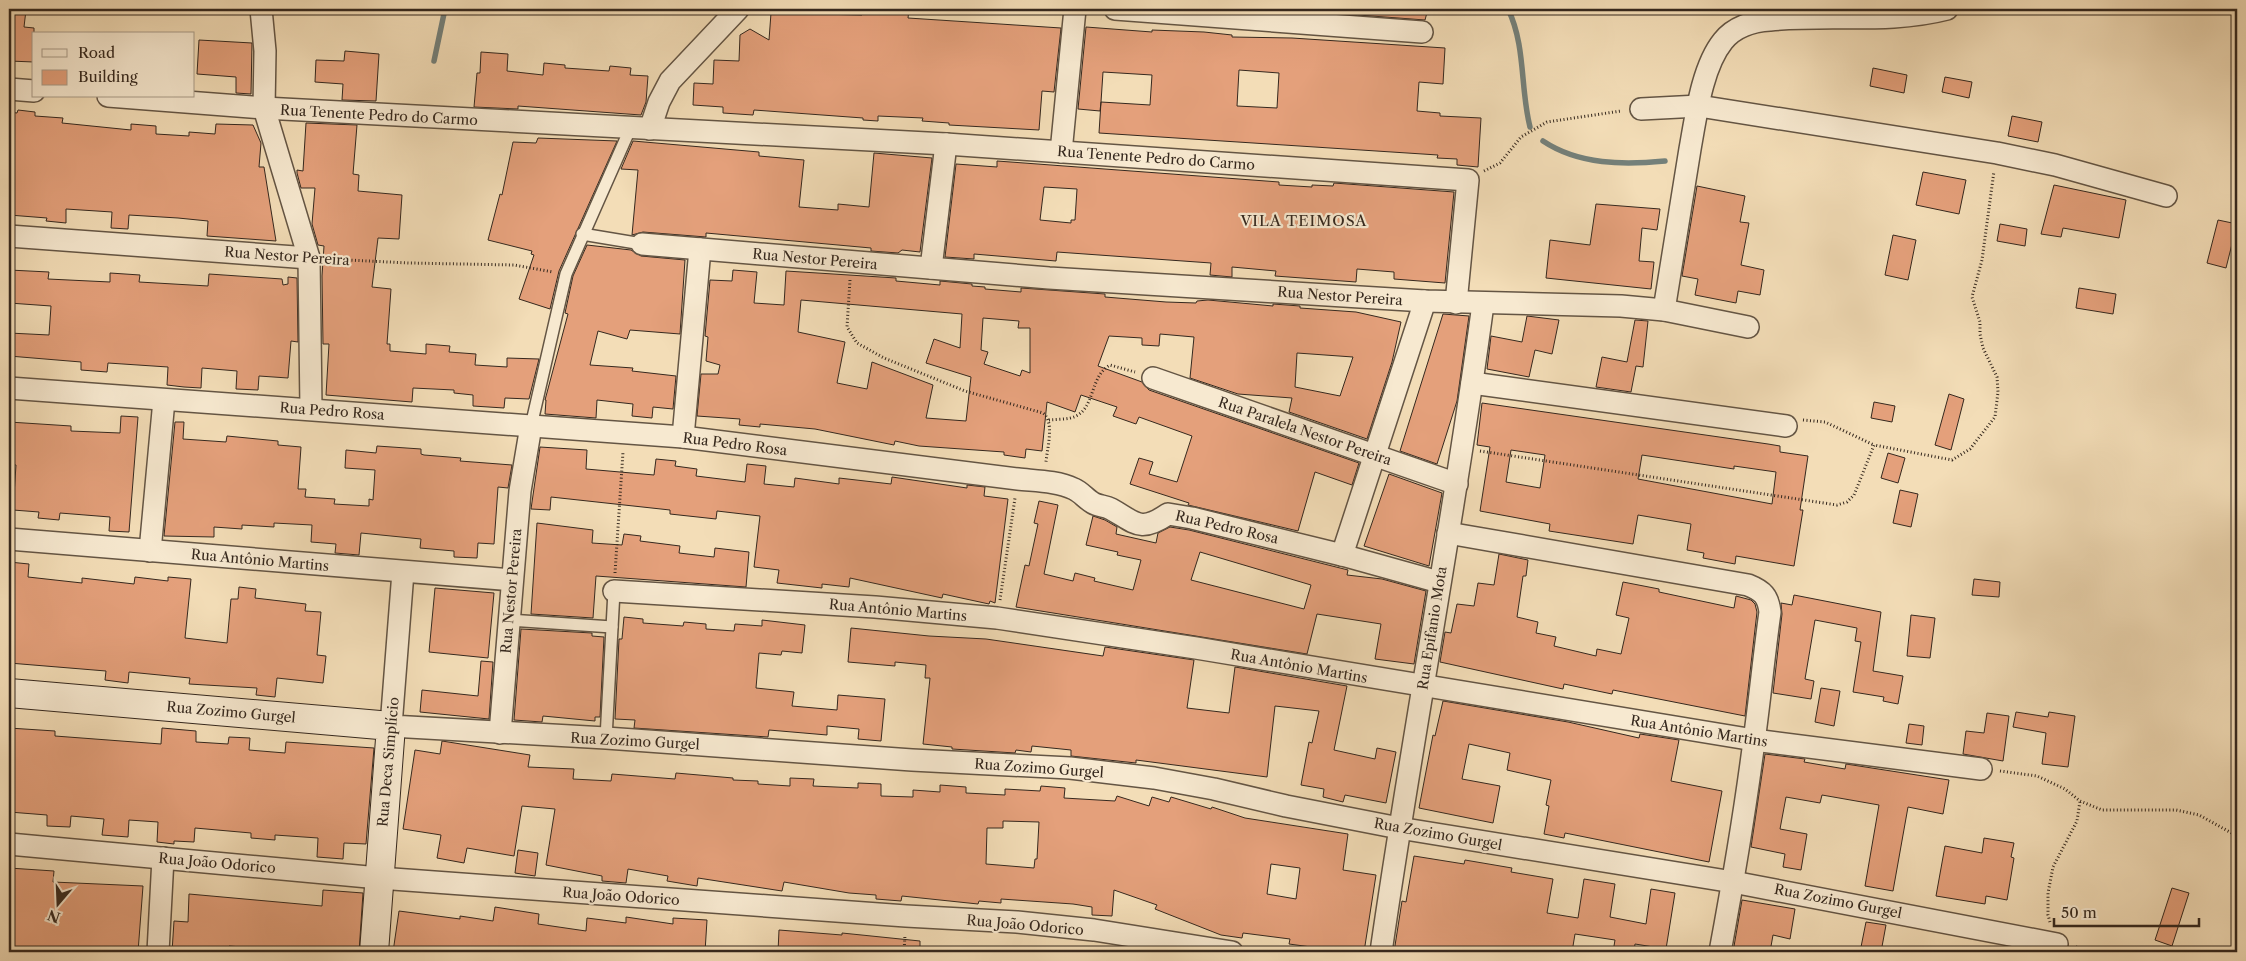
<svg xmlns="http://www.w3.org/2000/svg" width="2246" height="961" viewBox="0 0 2246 961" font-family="'Libre Caslon Text',serif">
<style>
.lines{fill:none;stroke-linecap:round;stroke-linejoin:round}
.stream{stroke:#74807a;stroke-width:5.5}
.building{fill:#e4a07b;stroke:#35281e;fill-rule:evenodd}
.lane-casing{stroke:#645544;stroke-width:14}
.street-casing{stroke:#645544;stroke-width:24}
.secondary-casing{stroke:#35281e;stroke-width:30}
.path{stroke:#35281e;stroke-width:3;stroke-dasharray:1 2.5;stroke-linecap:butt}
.lane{stroke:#f7e9d0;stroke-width:11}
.street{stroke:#f7e9d0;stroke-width:21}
.secondary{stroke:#f7e9d0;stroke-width:28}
.labels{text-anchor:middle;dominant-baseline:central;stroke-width:4.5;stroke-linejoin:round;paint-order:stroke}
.street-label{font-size:14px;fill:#35281e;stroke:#f7e9d0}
.neighbourhood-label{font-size:15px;letter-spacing:1px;fill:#35281e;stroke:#f7e9d0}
</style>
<rect width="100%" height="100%" fill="#f3ddb7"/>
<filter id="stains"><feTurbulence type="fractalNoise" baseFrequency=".004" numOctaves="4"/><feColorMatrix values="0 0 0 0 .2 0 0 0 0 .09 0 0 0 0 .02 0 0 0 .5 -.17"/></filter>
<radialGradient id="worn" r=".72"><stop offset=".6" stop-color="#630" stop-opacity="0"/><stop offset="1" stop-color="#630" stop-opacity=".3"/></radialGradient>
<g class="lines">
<g class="stream">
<path d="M1508 9C1526 46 1520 88 1530 127"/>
<path d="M434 61 445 9"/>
<path d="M1543 141C1579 165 1624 165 1665 161"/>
</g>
</g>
<g class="building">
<path d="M9 9 26 10 24 27 34 28V62L9 61Z"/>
<path d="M882 9H909L908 18 1061 28 1054 92 1042 91 1039 130 949 125V123L922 121 923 118 878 116V121L863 120V118L754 110 753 115 723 113V107L693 105 694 83 713 84 714 60 739 61 740 35 750 29 769 40 771 13 862 15V12L882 13Z"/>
<path d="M1358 9H1428L1425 20 1358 15Z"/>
<path d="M1086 27 1152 32V30L1204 32 1232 35V37L1292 38 1445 48 1443 84 1419 82 1417 111 1440 113V116L1481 118 1478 167 1457 165V159L1437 158 1438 155 1099 133 1101 102 1100 111 1078 109ZM1239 70 1279 73 1277 108 1237 106ZM1103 72 1152 75 1150 105 1101 102Z"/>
<path d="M199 40 252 43 251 94 236 93V77L197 74Z"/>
<path d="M345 51 379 54 376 101 342 100 343 84 315 82 316 60 344 61Z"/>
<path d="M481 52 508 54 507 71 543 75 544 63 565 65V68L609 71 610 66 631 68 630 75 648 76 646 102 641 115 518 106V109L474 107 477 73H480Z"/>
<path d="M1873 68 1907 75 1904 93 1870 86Z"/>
<path d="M1945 77 1972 82 1969 98 1942 92Z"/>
<path d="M18 110 35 112V116L63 118 62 123 131 130V124L156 126V134L189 136V132L215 134 216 124 253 125 261 143 259 167H264L276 241 207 236 208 221 178 218 129 215 128 229 111 228 112 212 66 209V223L46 221 47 218 9 215V112L17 113Z"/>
<path d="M2012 116 2042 122 2038 142 2008 136Z"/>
<path d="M306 123 357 125 353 174 359 175 358 191 402 195 399 239 378 238 372 287 391 289 387 344H390V351L426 354V344L450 346 449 352 476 354 475 365 507 367V358L539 359 529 399 505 398 504 408 473 406V395L454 393V390L413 388 412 402 326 395 329 344H323L322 276 324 246 318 245 312 224 315 188H301L297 173V170L303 171Z"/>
<path d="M538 138 617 141 559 271 550 309 519 299 534 255 531 254 532 251 488 240 500 194 502 195 513 142 536 143Z"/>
<path d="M633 141 759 152V156L804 160 799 207 838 210V204L869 207 874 153 932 158 920 252 902 250 898 253 871 251V248L706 233V237L643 232 632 235 638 170 621 169Z"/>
<path d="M997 161 1279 182V185L1312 187V185L1333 186 1334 183 1454 192 1445 283 1394 279V272L1357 269 1356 282 1275 276 1276 271 1232 267V277L1210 275 1211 263 1057 252 1056 261 974 254V259L945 257 956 164 997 167ZM1044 187 1077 189 1075 220H1071V223L1040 220Z"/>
<path d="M1923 172 1966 180 1959 214 1916 205Z"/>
<path d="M2054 185 2126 200 2119 238 2063 228 2061 237 2041 234Z"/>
<path d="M1697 186 1745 196 1740 222 1749 223 1741 265 1764 270 1760 295 1738 291 1736 303 1695 295 1698 279 1682 276Z"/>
<path d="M1596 204 1660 209 1657 230 1642 228 1639 261 1654 262 1651 289 1546 278 1550 240 1590 245Z"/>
<path d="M2218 220 2237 224 2226 268 2207 263Z"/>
<path d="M2000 224 2027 229 2025 246 1997 241Z"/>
<path d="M1893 235 1916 240 1908 280 1885 275Z"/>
<path d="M587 245 631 250 641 256 685 260 680 334 630 330 627 339 598 331 590 365 633 368 632 371 676 376 673 409 653 407 652 418 632 416 633 404 597 400 596 418 545 414 546 400H545L568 314 565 313 573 276Z"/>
<path d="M9 270 49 272 48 279 110 282V273L140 275 139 282 208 286 209 274 282 279 283 285 288 284V277L297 278 298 342 291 341 288 378 259 376 258 390 236 389 237 371 202 368 201 388 184 387 167 385 168 367 108 363 107 372 81 370V362L9 356V333L49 335 51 306 9 303Z"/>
<path d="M733 270 757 272 754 303 784 305 786 271 896 278V281L940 285V281L972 284V286L985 287V289L1021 292V288L1105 294V297L1166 302 1196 303 1197 301 1208 300 1273 306V304L1300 306V308L1356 312 1401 322 1392 362 1367 439 1289 412 1292 398 1238 394 1190 378 1194 337 1160 334 1159 346 1142 345V338L1109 336 1098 366 1142 382 1149 390 1359 463 1352 485 1315 472 1298 531 1188 505 1189 503 1130 484 1139 458 1153 462 1149 474 1177 482 1192 436 1139 417 1136 424 1113 416 1117 407 1081 395 1075 412 1047 402 1042 451 1026 449 1025 458 1004 455V452L919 446 895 441 894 445 815 429 760 424V427L739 425 740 419 697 416 701 374H718L720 365 706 361 708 337 705 336 710 280 732 281ZM801 300 962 314 960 348 934 339 926 363 971 377 966 421 926 418 933 385 872 362 867 389 837 383 845 342 798 332ZM983 318 1019 321 1018 328H1030V373L1022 370 1020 376 984 364 988 352 981 350ZM1297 353 1353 357 1340 396 1295 387Z"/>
<path d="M2079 288 2116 294 2113 314 2076 308Z"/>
<path d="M1443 314 1469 316 1457 401 1437 464 1400 451Z"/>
<path d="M1527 316 1559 320 1552 354 1535 350 1529 377 1487 369 1491 336 1522 342Z"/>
<path d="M1635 320 1648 321 1643 367 1636 366 1631 392 1596 387 1602 357 1627 362Z"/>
<path d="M1949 394 1964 399 1951 450 1935 445Z"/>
<path d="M1874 402 1895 406 1892 422 1871 418Z"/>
<path d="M1482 403 1768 444 1780 446V452L1808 456 1800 510H1803L1794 566 1736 556 1735 564 1703 558 1704 553 1687 550 1691 524 1638 515 1633 544 1549 531 1550 524 1480 511 1490 447 1477 445ZM1511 450 1545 455 1540 488 1506 482ZM1642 455 1734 469V466L1776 472 1772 504 1638 479Z"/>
<path d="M121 416 138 417 129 532 109 531 110 517 60 513 59 520 38 518 39 512 13 510 16 465 9 464V422L71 426V431L120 433Z"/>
<path d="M175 422H184L183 439 226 442 227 436 278 441V445L301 447 298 489H306L305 497 335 499 334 504 369 506V499L373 500 375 470 345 468 346 450 376 453 377 446 421 449V454L424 455 461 458 460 461 512 465 508 488 498 487 494 544 478 543 477 558 454 557V551L420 548 421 539 361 533 359 555 335 553 336 544 311 542 312 525 274 523V527L242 525V529L214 527V537L164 536Z"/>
<path d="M540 447 587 450 586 469 654 475 656 459 676 461 675 466 697 469 696 476 745 482 747 464 766 466 764 484 794 487 795 478 839 484V478L891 484 892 477 967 488V485L985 487 984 496 1008 499 995 603 990 601 989 604 943 594 942 598 850 578 849 587 822 584V588L777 583 779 570 754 567 760 516 717 511 716 519 670 514V510L551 497 550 510 531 509Z"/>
<path d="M1888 453 1905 458 1898 483 1881 478Z"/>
<path d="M1389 474 1442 493 1429 566 1364 546Z"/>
<path d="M1900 490 1918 494 1911 527 1893 523Z"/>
<path d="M1039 501 1058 505 1044 574 1073 581 1075 573 1095 578 1094 581 1133 590 1141 560 1117 555 1118 552 1086 545 1093 516 1105 520 1117 527 1116 534 1156 543 1158 533 1170 527 1189 530 1348 570 1347 575 1382 579 1426 591 1414 664 1375 659 1381 624 1317 614 1307 654 1016 607 1025 565 1029 566 1038 524 1034 523ZM1200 552 1311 585 1304 609 1191 580Z"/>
<path d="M537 523 593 530 592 543 622 545 624 534 641 536 640 541 680 546 679 553 714 557 715 548 749 552 746 587 596 576 593 618 531 614Z"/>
<path d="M1499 554 1528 560 1526 576H1523L1517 617 1538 622 1536 633 1556 637 1554 646 1596 656 1597 649 1621 654 1629 618 1616 615 1623 582 1659 589V592L1734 608 1736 596 1751 600 1755 604 1757 612 1745 716 1613 690 1612 694 1564 684 1563 689 1440 662 1445 632 1451 633 1457 604 1474 606 1478 583 1494 585Z"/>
<path d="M9 562 29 564 28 577 82 583V578L134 584 135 577 168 581V577L191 579 185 638 227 643 231 599H238L239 587 256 589 255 598 306 604 305 611 321 612 317 655 326 656 323 683 277 678 275 697 256 695 257 688 189 684 190 678 129 672 128 683 105 680 106 671 9 663Z"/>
<path d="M1974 579 2000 582 1999 597 1972 595Z"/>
<path d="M435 588 494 593 488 658 429 652Z"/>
<path d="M1794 595 1881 612 1873 671 1903 676 1898 704 1883 701 1884 697 1853 692 1861 642 1855 641 1857 628 1815 620 1805 679 1814 681 1811 699 1773 693 1782 614 1781 603 1792 605Z"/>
<path d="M1911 615 1935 618 1930 658 1907 656Z"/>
<path d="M624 617 643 619V623L683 626 684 622 706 624V629L734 631 735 624 762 626V620L805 625 802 653 782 651 781 655 759 653 756 688 794 692 792 706 837 710 838 695 885 699 881 741 858 739 859 729 827 726V735L769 730 768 737 634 728 635 720 615 719 619 639H622Z"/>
<path d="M851 628 929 636 986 639 1103 656 1105 647 1194 660 1187 708 1229 713 1235 667 1347 686 1334 750 1375 759 1377 748 1396 752 1386 803 1345 795 1343 802 1323 797 1324 789 1301 785 1309 742 1312 743 1319 711 1275 706 1267 777 1136 760V763L1071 756V750L1032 746 1031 752 1016 750 1015 753 952 749V747L923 744 930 678H925L926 665 895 662V666L848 662Z"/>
<path d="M521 629 592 633V636L604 637 600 717H595V721L543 716 542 722 514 720Z"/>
<path d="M481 661 493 662 489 719 420 712 422 690 478 696Z"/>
<path d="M1821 688 1840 691 1834 726 1815 722Z"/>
<path d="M1443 701 1568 722 1639 738 1640 734 1679 740 1671 781 1722 791 1709 862 1565 833 1564 838 1544 834 1549 806 1546 805 1551 780 1507 770 1510 753 1469 744 1462 779 1500 786 1493 823 1419 808 1433 735 1435 736Z"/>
<path d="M2016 712 2048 717 2049 712 2075 716 2068 767 2042 764 2046 733 2013 727Z"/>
<path d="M1987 713 2009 716 2003 761 1963 754 1966 731 1984 733Z"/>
<path d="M1909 724 1924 726 1922 745 1906 743Z"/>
<path d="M9 728 55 731V736L161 744 162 728 196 731V742L228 744 229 737 250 738 249 750 285 753 286 742 374 748 366 844 344 843 343 859 317 857 318 838 275 835V840L251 838V833L195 828 194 842 174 841V844L157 842 158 822 129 820 128 837 102 835 104 819 71 816 70 827 47 826V815L9 812Z"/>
<path d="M442 741 530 755 528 767 574 769 573 779 611 781 612 774 675 779 676 773 733 778V780L758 781V784L790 786V778L814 779 813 786 858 788V783L881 784V796L913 797V790L940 792V785L966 787V793L1005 795V789L1040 791 1041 786 1065 788 1064 798 1115 801 1117 796 1149 806 1152 797 1169 802 1171 797 1211 809 1212 807 1245 818 1348 834 1343 870 1376 875 1364 952 1333 947V950L1289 944 1290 939 1243 933 1242 938 1221 935 1155 909 1157 905 1114 890 1112 916 1092 915V907L1073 904 1001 899V903L979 901 978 904 902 896 901 901 876 899V895L849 893 784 882 782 891 698 878 697 886 667 881 668 876 628 869 626 883 602 881V876L546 865 555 809 522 806 514 856 467 848 464 863 437 858 441 835 403 829 415 750 440 754ZM1003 821 1039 822 1037 859H1035L1034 868 986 864 987 828H1003ZM1271 864 1300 868 1296 899 1267 894Z"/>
<path d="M1765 754 1805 759 1804 762 1845 769 1846 764 1949 780 1943 814 1908 807 1893 891 1865 886 1879 805 1822 795 1820 803 1786 797 1780 829 1807 834 1801 870 1783 867 1785 854 1751 847Z"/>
<path d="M1984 838 2014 843 2011 857 2014 858 2007 900 1986 896 1985 904 1936 896 1945 846 1982 853Z"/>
<path d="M518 850 538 853 535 876 515 873Z"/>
<path d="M1414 856 1464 864 1465 860 1512 868 1511 872 1553 879 1547 913 1578 918 1584 879 1615 884 1610 917 1646 924 1651 889 1675 893 1666 949 1635 944 1634 952H1613L1615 940 1575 934 1572 952H1394L1402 901 1406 902Z"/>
<path d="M9 868 54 871 53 882 143 886 138 952H9Z"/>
<path d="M2172 888 2189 893 2172 946 2155 940Z"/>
<path d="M323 890 363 893 359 952H268V949L229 946 228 952H172L174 921 188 922 189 894 322 906Z"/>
<path d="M1742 900 1795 909 1790 939 1773 935 1770 952H1733Z"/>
<path d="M495 907 539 914 538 924 586 931 587 918 626 923V917L673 924V918L707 920 705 952H440L415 949V952H393L399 911 460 919V916L493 921Z"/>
<path d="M1866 922 1886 925 1881 952H1860Z"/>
<path d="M779 930 842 935V933L920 941V952H778Z"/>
</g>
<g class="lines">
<g class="lane-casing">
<g id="lane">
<path d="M582 234 642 244"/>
<path d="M531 426 566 274 630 129"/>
<path d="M509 620 612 627"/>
<path d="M606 738 614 591"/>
</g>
</g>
<g class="street-casing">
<g id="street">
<path d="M261 9 265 51 264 108 309 258 311 409"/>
<path d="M1115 9 1422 32"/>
<path d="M9 89 34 91"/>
<path d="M108 96 264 108 946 144 1468 180 1456 303"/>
<path d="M1641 109 1699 106 1997 153 2055 165 2166 196"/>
<path d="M650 129 659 102 670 81 738 9"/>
<path d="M1061 152 1075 9"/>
<path d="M9 236 309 258"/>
<path d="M642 244 1049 278 1425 301 1621 306 1664 310 1748 327"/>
<path d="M931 268 946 144"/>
<path d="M1664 310C1673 256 1681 202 1690 149 1696 116 1702 67 1723 41 1734 27 1753 21 1770 20 1830 14 1889 24 1947 9"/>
<path d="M1153 378 1457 484"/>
<path d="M1472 383 1786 426"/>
<path d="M9 388 683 437 1018 479C1036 481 1057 481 1074 489 1081 492 1086 499 1093 503 1098 506 1105 506 1111 509 1136 523 1140 533 1168 514L1192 518 1342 555 1439 582"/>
<path d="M683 437 700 249"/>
<path d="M1448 533 1748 585C1763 591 1768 596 1770 612 1764 655 1760 698 1754 741 1745 812 1733 882 1720 952"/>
<path d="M9 539 512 580"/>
<path d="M150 551 164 400"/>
<path d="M1342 555 1425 301"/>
<path d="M403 572 391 726 606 738 912 760 1070 768 1154 778 1214 789 1286 806 1399 828 1733 882 2057 944"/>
<path d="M614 591 875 607 997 618 1196 648 1754 740 1981 769"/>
<path d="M500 733 520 491 531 426"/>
<path d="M9 844 379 878 906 916 1017 922 1094 930 1232 952"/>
<path d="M158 952 163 858"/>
<path d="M1381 952C1412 736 1454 521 1483 304"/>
</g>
</g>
<g class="secondary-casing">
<path id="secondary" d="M9 693 391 726 374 952"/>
</g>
<g class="path">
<path d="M1484 171 1500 163 1521 137 1547 122 1621 111"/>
<path d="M327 259 409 263 514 265 553 272"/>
<path d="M850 280 847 327 857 343 884 358 965 391 1043 413C1055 422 1047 449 1046 462"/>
<path d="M1049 420C1057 419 1068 420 1076 416 1095 407 1090 376 1110 365L1135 372"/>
<path d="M1803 420 1825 422 1874 445"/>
<path d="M1480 451 1837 505 1847 502 1854 495 1874 445 1952 460 1970 449 1995 417 1998 392 1997 377 1983 348 1980 334V322L1972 297 1982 260 1994 171"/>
<path d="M615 573 623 452"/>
<path d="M1000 600 1015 498"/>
<path d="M2000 771 2037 776 2065 789 2080 801 2102 810H2176L2199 815 2237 836"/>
<path d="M2050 922 2048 915V893L2053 867 2077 821 2080 801"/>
<path d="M2076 947 2112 952"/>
<path d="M904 952 905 935"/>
</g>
<use href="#lane" class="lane"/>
<use href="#street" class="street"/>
<use href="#secondary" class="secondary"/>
</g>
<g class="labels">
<g class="street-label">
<text transform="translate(379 115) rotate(3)">Rua Tenente Pedro do Carmo</text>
<text transform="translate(1156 158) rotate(4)">Rua Tenente Pedro do Carmo</text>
<text transform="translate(287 256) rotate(4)">Rua Nestor Pereira</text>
<text transform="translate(815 259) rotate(5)">Rua Nestor Pereira</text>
<text transform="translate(1340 296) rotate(4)">Rua Nestor Pereira</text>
<text transform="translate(332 411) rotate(4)">Rua Pedro Rosa</text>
<text transform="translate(1305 431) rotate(19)">Rua Paralela Nestor Pereira</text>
<text transform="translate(735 444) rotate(7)">Rua Pedro Rosa</text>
<text transform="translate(1227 527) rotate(13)">Rua Pedro Rosa</text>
<text transform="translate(260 560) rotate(5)">Rua Antônio Martins</text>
<text transform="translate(511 591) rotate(-85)">Rua Nestor Pereira</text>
<text transform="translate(898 610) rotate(5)">Rua Antônio Martins</text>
<text transform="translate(1432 628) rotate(-81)">Rua Epifanio Mota</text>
<text transform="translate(1299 666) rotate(10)">Rua Antônio Martins</text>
<text transform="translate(231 712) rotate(5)">Rua Zozimo Gurgel</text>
<text transform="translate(1699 731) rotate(9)">Rua Antônio Martins</text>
<text transform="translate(635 741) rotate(3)">Rua Zozimo Gurgel</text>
<text transform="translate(388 762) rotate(-85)">Rua Deca Simplício</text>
<text transform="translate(1039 768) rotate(4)">Rua Zozimo Gurgel</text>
<text transform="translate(1438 834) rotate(10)">Rua Zozimo Gurgel</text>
<text transform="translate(217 863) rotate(5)">Rua João Odorico</text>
<text transform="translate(621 896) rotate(4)">Rua João Odorico</text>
<text transform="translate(1838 901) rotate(11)">Rua Zozimo Gurgel</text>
<text transform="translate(1025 925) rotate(5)">Rua João Odorico</text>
</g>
<g class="neighbourhood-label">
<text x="1304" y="220">VILA TEIMOSA</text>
</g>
</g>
<rect width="2246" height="961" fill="none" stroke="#f3ddb7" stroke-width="30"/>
<rect x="10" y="10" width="2226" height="941" fill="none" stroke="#35281e" stroke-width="2.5"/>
<rect x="15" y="15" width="2216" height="931" fill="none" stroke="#35281e"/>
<rect x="32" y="32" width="162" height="65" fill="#f7e9d0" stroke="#a99c89"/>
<rect x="42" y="49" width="25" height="8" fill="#f7e9d0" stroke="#a99c89"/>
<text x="78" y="58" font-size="15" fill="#35281e">Road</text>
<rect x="42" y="70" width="25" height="15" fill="#e4a07b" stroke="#a99c89"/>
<text x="78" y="82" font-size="15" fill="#35281e">Building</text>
<g transform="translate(58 904) rotate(199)" stroke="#f7e9d0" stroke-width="4" paint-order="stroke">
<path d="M0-4L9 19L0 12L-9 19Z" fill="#35281e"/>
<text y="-8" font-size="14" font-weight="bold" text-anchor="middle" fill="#35281e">N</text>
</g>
<path d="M2054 918v8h145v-8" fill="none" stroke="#35281e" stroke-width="2.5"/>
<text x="2061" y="918" font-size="15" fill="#35281e" stroke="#f7e9d0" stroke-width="4" paint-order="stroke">50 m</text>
<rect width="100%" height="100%" filter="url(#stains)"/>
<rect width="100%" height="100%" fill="url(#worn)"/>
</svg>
